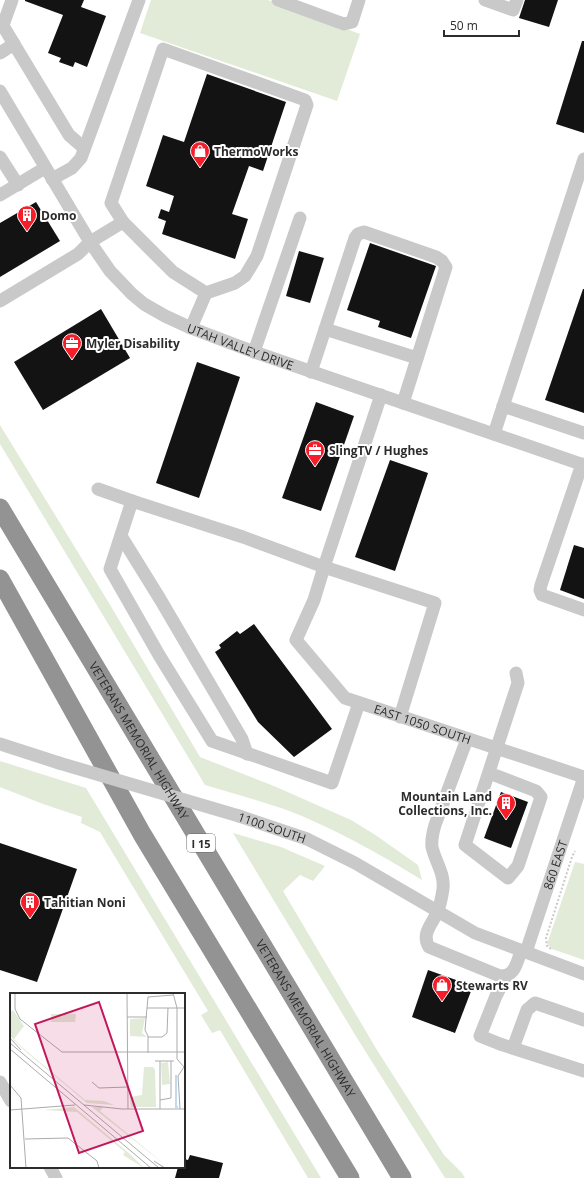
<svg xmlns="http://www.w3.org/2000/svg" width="584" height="1178" viewBox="0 0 584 1178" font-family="'Open Sans',sans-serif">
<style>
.green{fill:#e2ebd7}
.building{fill:#131313}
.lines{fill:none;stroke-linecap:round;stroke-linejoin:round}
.path{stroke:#c9c9c9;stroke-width:2;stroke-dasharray:2 2;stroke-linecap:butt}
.minor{stroke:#c9c9c9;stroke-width:13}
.highway{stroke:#939393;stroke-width:19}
.minor-bridge{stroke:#c9c9c9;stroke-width:13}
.labels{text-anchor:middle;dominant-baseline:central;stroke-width:4;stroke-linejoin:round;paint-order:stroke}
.shield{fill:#fff;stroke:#6b6b6b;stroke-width:1}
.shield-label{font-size:11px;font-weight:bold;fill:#2c2c2c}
.poi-label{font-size:12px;font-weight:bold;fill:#2c2c2c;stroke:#fff;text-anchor:start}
.street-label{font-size:12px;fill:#2c2c2c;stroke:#fff}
.inset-river{fill:none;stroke:#c1dbed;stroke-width:2}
.inset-road{fill:none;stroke:#ababab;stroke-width:1}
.view{fill:#c2185b;fill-opacity:0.15;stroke:#c2185b;stroke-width:2}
.inset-edge{fill:none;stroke:#2c2c2c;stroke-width:2}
</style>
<rect width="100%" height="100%" fill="#fff"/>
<g class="green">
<path d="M151 0H268L360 34 337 101 140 33Z"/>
<path d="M0 425 109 603 200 757 274 786 351 820 374 834 418 865 422 880C378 853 332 827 284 809 258 800 231 793 205 785L0 444Z"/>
<path d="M0 761 86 788 321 1178H308L220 1030 212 1033 201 1015 208 1011 100 832 81 823 82 817 43 804 0 787Z"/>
<path d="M233 833 281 847 325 866 313 881 300 875 283 891 377 1050 444 1155 462 1173 465 1178H445L357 1038Z"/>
<path d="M575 862 584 864V960L552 949 547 944Z"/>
</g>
<g class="building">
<path d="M25 0H84L81 7 106 16 87 67 75 62 73 67 59 62 61 58 48 53 63 15 25 1Z"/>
<path d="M525 0H558L549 27 519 18Z"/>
<path d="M582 41H584V133L556 124Z"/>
<path d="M207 74 286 102 263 171 249 166 232 214 248 219 235 259 162 234 166 221 158 218 161 209 169 212 174 196 146 186 163 135 184 142Z"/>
<path d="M36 202 60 241 0 277V223Z"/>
<path d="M370 243 436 266 411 338 378 327 380 321 347 310Z"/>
<path d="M299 251 324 258 310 303 286 296Z"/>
<path d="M583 289H584V413L545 400Z"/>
<path d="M101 309 130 358 43 410 14 362Z"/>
<path d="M197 362 240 377 199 498 156 483Z"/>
<path d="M316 402 354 416 321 511 282 498Z"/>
<path d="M390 460 428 473 395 571 355 557Z"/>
<path d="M574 545 584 548V599L560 590Z"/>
<path d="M254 624 332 729 294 757 258 722 215 652 221 648 219 645 237 631 240 634Z"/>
<path d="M501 792 528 802 511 848 484 838Z"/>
<path d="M0 843 77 869 37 982 0 970Z"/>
<path d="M428 970 473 986 455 1033 412 1017Z"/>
<path d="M190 1155 223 1163 219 1178H175L178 1167H184V1159L188 1160Z"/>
</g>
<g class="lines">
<path class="path" d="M551 949 547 946 546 938 572 857 575 851"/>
<g class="minor">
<path d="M278 0 344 24 352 22 359 0"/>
<path d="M485 0 513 10 517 0"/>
<path d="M0 21 14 44"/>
<path d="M3 25 12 0"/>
<path d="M0 53 14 44 69 135 84 148"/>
<path id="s1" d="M0 91 90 242 110 271 132 294 144 304 165 316 191 328 254 352 584 465"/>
<path d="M0 157 18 185"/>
<path d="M52 179 72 168 81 158 139 0"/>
<path d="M0 195 45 168"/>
<path d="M123 222 173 272 206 293"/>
<path d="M0 301 78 254 90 242 123 222 111 203 163 49 305 100 307 105 257 256 245 276 235 283 206 293 191 328"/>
<path d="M325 329 417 358"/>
<path d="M254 352 300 218"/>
<path d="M311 372 355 238 358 234 364 232 436 257 442 261 446 267 403 403"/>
<path d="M503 406 584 433"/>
<path d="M494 434 584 159"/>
<path d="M582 464 541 585 540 590 542 595 584 610"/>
<path d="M98 489 132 501 110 569 159 655 212 741 332 783 359 703"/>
<path d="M132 501 243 537 324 567 381 395"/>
<path d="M121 536 160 599 242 739 247 754"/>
<path id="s2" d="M400 717 435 603 324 567 314 600 296 640 345 698 584 777"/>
<path d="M467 739 435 825C433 832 431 840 432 847 435 861 445 874 443 889 442 896 440 906 437 913 432 924 421 934 429 947L500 976C515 977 517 962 521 951"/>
<path d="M0 744 59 763"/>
<path d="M489 773 536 791 541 797 518 866 508 878 465 845 518 683 516 673"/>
<path id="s3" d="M239 816 307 839 355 863 475 933 584 974"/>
<path id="s4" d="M526 952 584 777"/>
<path d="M506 976 496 996 480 1036 500 1044 584 1071"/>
<path d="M513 1048 527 1010 535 1003 584 1020"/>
<path d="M0 1082 11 1101"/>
<path d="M50 1167 56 1178"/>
</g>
<g class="highway">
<path id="s5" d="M0 508 402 1178"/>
<path d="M0 579 142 834 350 1178"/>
</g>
<path class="minor-bridge" d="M59 763 239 816"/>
</g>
<defs>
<g id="shop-pin" transform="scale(1)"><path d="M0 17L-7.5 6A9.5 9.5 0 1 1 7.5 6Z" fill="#f41d29" stroke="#fff"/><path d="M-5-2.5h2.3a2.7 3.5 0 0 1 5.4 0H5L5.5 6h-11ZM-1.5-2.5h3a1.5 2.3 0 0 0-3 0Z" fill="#fff"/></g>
<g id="building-pin" transform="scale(1)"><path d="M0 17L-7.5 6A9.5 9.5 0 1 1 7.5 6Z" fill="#f41d29" stroke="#fff"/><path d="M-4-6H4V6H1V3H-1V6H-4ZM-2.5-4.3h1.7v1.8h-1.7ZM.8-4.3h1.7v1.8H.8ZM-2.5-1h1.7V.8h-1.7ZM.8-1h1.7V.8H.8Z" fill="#fff"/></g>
<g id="office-pin" transform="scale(1)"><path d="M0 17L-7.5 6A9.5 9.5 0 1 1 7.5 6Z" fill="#f41d29" stroke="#fff"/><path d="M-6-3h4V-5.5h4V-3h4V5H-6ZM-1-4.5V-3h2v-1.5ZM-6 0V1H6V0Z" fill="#fff"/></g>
</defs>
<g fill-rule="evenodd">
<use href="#shop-pin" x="200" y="151"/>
<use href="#building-pin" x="27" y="215"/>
<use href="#office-pin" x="72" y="343"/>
<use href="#office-pin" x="315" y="450"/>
<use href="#building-pin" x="506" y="803"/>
<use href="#building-pin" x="30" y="902"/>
<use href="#shop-pin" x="442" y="985"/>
</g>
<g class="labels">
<rect class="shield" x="187" y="834" width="28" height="18" rx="3"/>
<g class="shield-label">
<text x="201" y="843">I 15</text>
</g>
<g class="poi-label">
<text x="214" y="151">ThermoWorks</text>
<text x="41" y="215">Domo</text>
<text x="86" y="343">Myler Disability</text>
<text x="329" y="450">SlingTV / Hughes</text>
<text x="492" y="796" text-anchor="end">Mountain Land<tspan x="492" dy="14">Collections, Inc.</tspan></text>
<text x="44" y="902">Tahitian Noni</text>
<text x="456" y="985">Stewarts RV</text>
</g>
<g class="street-label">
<text stroke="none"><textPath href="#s1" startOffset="364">UTAH VALLEY DRIVE</textPath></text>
<text stroke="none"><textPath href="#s2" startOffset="472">EAST 1050 SOUTH</textPath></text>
<text stroke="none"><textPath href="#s5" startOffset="271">VETERANS MEMORIAL HIGHWAY</textPath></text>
<text stroke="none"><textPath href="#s3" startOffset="35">1100 SOUTH</textPath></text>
<text stroke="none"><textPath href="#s4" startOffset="92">860 EAST</textPath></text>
<text stroke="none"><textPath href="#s5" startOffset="595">VETERANS MEMORIAL HIGHWAY</textPath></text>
</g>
</g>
<g transform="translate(10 993)">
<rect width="175" height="175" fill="#fff"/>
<path d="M3 17 14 33 4 46 13 55 75 107 94 108 104 112 77 110 14 57 0 43V19ZM41 21H66L65 29H41ZM135 25 132 40 137 44 120 43V26ZM158 69 160 91 152 92 151 70ZM134 74H143L145 77 146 114H121L120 104 132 102ZM64 114 121 162 134 175 113 162 115 159 67 119 34 117ZM82 114H93L90 118 159 175Z" fill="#e2ebd7"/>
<path class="inset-river" d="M166 82V114H168"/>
<path class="inset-road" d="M5 0V16L10 26 52 59H175M117 0 118 116M163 0 167 15V66L174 74 168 83 170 116M137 15H175M117 24H137M138 44H152L157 40 158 15M0 45 11 57M0 50 149 175M0 56 141 175M138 60V43L135 37 138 4 163 2M145 68H164M150 68V116M82 89 89 95 118 94M0 92 11 105 16 175M150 107 161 105V68M74 112 112 116H175M0 117 65 112M15 146 58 145 87 168 89 175M144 168 155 175"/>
<path class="view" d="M89 9 133 138 69 160 25 31Z"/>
<rect width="175" height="175" class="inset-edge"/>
</g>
<path d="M444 30v6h75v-6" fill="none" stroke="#2c2c2c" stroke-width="2"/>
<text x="450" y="30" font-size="12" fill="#2c2c2c" stroke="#ffffff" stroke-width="3" paint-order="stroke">50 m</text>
</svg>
